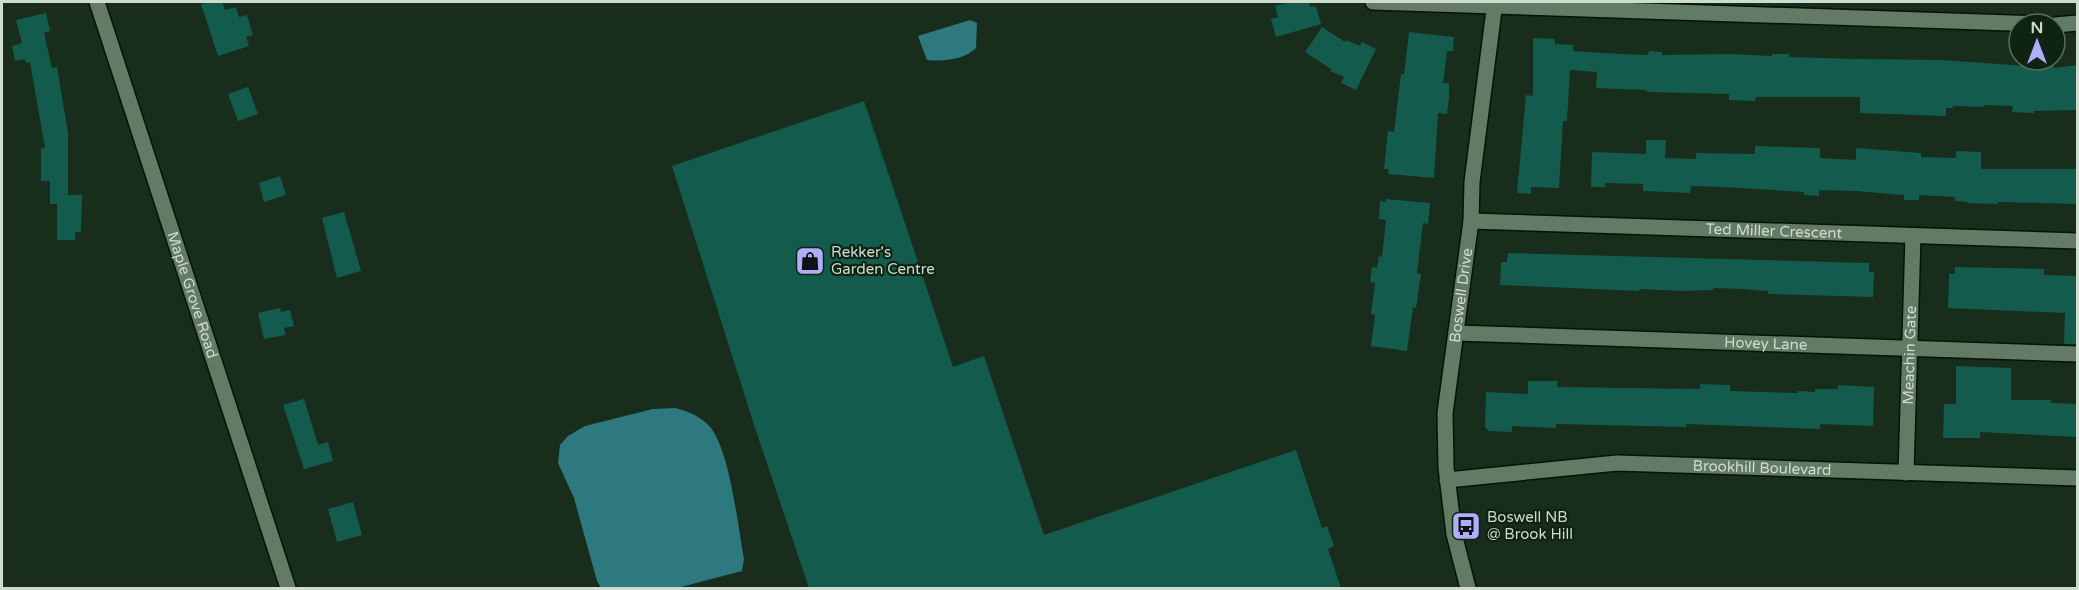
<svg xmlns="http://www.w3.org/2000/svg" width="2079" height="590" viewBox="0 0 2079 590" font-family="'Varela Round',sans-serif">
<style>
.water{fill:#2e797f}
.building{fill:#135c4d}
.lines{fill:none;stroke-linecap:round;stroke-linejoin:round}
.street-casing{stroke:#031506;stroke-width:18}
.secondary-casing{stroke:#031506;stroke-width:18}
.street{stroke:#637a65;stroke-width:15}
.secondary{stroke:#637a65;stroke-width:15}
.labels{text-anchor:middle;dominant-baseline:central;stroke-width:4.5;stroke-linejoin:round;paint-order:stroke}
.street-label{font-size:15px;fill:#cedbcf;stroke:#0f2312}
.poi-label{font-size:15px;fill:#cedbcf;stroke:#0f2312;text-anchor:start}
</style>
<rect width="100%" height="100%" fill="#182d1b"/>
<g class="water">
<path d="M970 20 977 23 976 48C966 59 942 62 927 60L918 36Z"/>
<path d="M675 408C688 411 702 417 711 428 730 453 738 526 744 559L742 571 677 588H601L597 581 574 498 558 463 560 445 568 436 585 426 653 409Z"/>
</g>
<g class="building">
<path d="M209 2H222L225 10 236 7 239 17 247 15 253 35 246 37 249 46 218 56 201 4Z"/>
<path d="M1291 2H1309L1310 7 1316 6 1321 24 1276 37 1271 19 1278 17 1275 6Z"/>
<path d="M46 13 50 31 44 33 52 68 57 67 68 133V195H82L81 232H75V240H57V204H50V181H41V148H45L30 62 26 63 25 59 15 61 12 46 22 43 16 20Z"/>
<path d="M1322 27 1345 42 1346 40 1360 46 1362 42 1376 49 1356 90 1341 83 1344 77 1330 71 1331 69 1305 52Z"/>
<path d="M1409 32 1454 37 1453 51H1447L1443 83H1449V98L1447 114 1438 113 1434 178 1388 174 1389 169H1384L1388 131 1394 132 1401 74H1404Z"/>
<path d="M1533 38 1555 39V44L1574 45 1573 51 1620 54 1648 55 1649 51 1662 52V55L1730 54 1772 56V54H1789V57L1856 59 1941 60 2041 67V63H2054V68L2078 65V110L2034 111V113L2012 112 2013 106 1984 105V107L1953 106V108H1946V116L1860 113V97H1756L1755 101 1729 100V94L1647 92V90L1596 88 1597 72 1570 70 1567 121H1563L1559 188 1531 187V194L1517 193 1526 95 1533 96Z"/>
<path d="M248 87 258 114 238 121 228 94Z"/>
<path d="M864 101 953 367 984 356 1044 535 1296 450 1322 528 1327 526 1334 546 1328 549 1341 588H809L755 428 672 166Z"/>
<path d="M1646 140H1666L1665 158 1696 159V153L1755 154V146L1820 148V158L1856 160V148L1921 153V157L1956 158V151L1981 152V169H2078V204L1998 202V204L1967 203 1968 202 1955 201V197L1919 195V200H1904V195L1855 191 1819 190V196L1804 195V192L1723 187 1691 186 1690 193 1643 191V184L1605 183V187H1591L1592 152 1646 154Z"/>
<path d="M280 176 286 195 264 202 259 183Z"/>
<path d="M1386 199 1430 203 1428 224 1423 223 1417 273 1421 274 1416 308 1413 307 1407 351 1371 346 1375 315 1371 314 1375 283 1370 282 1372 267 1377 268 1379 256 1382 257 1386 220 1379 219 1380 201 1386 202Z"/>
<path d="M344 212 361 271 337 278 322 218Z"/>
<path d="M1508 253 1869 263V272H1874L1873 297 1768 294V291L1744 289 1713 288V290L1682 291 1640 289 1639 291 1500 285 1501 262H1507Z"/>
<path d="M1955 267 2044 269V275L2078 276V344H2064L2065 313 1948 308 1949 274H1955Z"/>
<path d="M280 308 281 312 290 310 294 326 284 328 286 335 264 339 258 313Z"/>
<path d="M1956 366 2011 368V400H2051V403L2078 404V437L1980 432V438H1943L1944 404H1956Z"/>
<path d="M1528 381H1558L1557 387 1700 389V384L1730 385V391L1798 393V391L1815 392V389H1838V385L1874 387 1873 426 1820 424V429L1686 424V427L1556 424V428L1512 426V432L1489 431 1485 427 1486 392 1528 394Z"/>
<path d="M304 399 318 445 328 442 333 461 304 469 283 405Z"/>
<path d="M353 502 362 535 337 542 328 509Z"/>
</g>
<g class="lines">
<g class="street-casing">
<g id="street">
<path d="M1373 2 2040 24"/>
<path d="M2055 25 2078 23"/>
<path id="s1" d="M1471 221 2078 241"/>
<path id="s2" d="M1456 333 2078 354"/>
<path id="s3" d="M1906 473 1913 236"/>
<path id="s4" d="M1447 480 1617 463 2078 478"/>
<path id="s5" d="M1468 588 1454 534 1446 467 1445 413 1471 221 1472 182 1495 2"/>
</g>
</g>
<g class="secondary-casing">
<g id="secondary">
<path id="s6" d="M97 2 288 588"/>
</g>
</g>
<use href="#street" class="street"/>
<use href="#secondary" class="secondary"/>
</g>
<defs>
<g id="shop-square" transform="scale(1.5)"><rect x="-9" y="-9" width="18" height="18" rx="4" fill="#afaefa" stroke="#0f2312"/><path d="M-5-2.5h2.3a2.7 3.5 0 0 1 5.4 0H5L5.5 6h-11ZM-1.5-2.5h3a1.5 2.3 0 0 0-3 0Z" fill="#111"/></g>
<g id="bus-square" transform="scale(1.5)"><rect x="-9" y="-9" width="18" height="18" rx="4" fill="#afaefa" stroke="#0f2312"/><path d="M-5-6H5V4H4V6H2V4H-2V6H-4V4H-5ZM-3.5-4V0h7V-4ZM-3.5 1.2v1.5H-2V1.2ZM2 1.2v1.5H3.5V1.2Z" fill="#111"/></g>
</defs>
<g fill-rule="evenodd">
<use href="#shop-square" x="810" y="261"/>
<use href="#bus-square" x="1466" y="526"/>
</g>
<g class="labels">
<g class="street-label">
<text stroke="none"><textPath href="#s1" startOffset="303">Ted Miller Crescent</textPath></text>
<text stroke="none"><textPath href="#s6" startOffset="308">Maple Grove Road</textPath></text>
<text stroke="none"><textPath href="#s5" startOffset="296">Boswell Drive</textPath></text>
<text stroke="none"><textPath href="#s2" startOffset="310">Hovey Lane</textPath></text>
<text stroke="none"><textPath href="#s3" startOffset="118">Meachin Gate</textPath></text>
<text stroke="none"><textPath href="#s4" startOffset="316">Brookhill Boulevard</textPath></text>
</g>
<g class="poi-label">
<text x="831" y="252">Rekker's<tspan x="831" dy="17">Garden Centre</tspan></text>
<text x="1487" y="517">Boswell NB<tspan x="1487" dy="17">@ Brook Hill</tspan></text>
</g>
</g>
<rect width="2079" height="590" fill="none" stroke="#cedbcf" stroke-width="6"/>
<g transform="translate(2037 42)"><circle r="28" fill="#0f2312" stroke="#5b6d5e" stroke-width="1.5"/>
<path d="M0-4.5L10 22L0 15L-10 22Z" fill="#afaefa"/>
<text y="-9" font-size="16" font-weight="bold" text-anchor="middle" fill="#cedbcf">N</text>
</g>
</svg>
